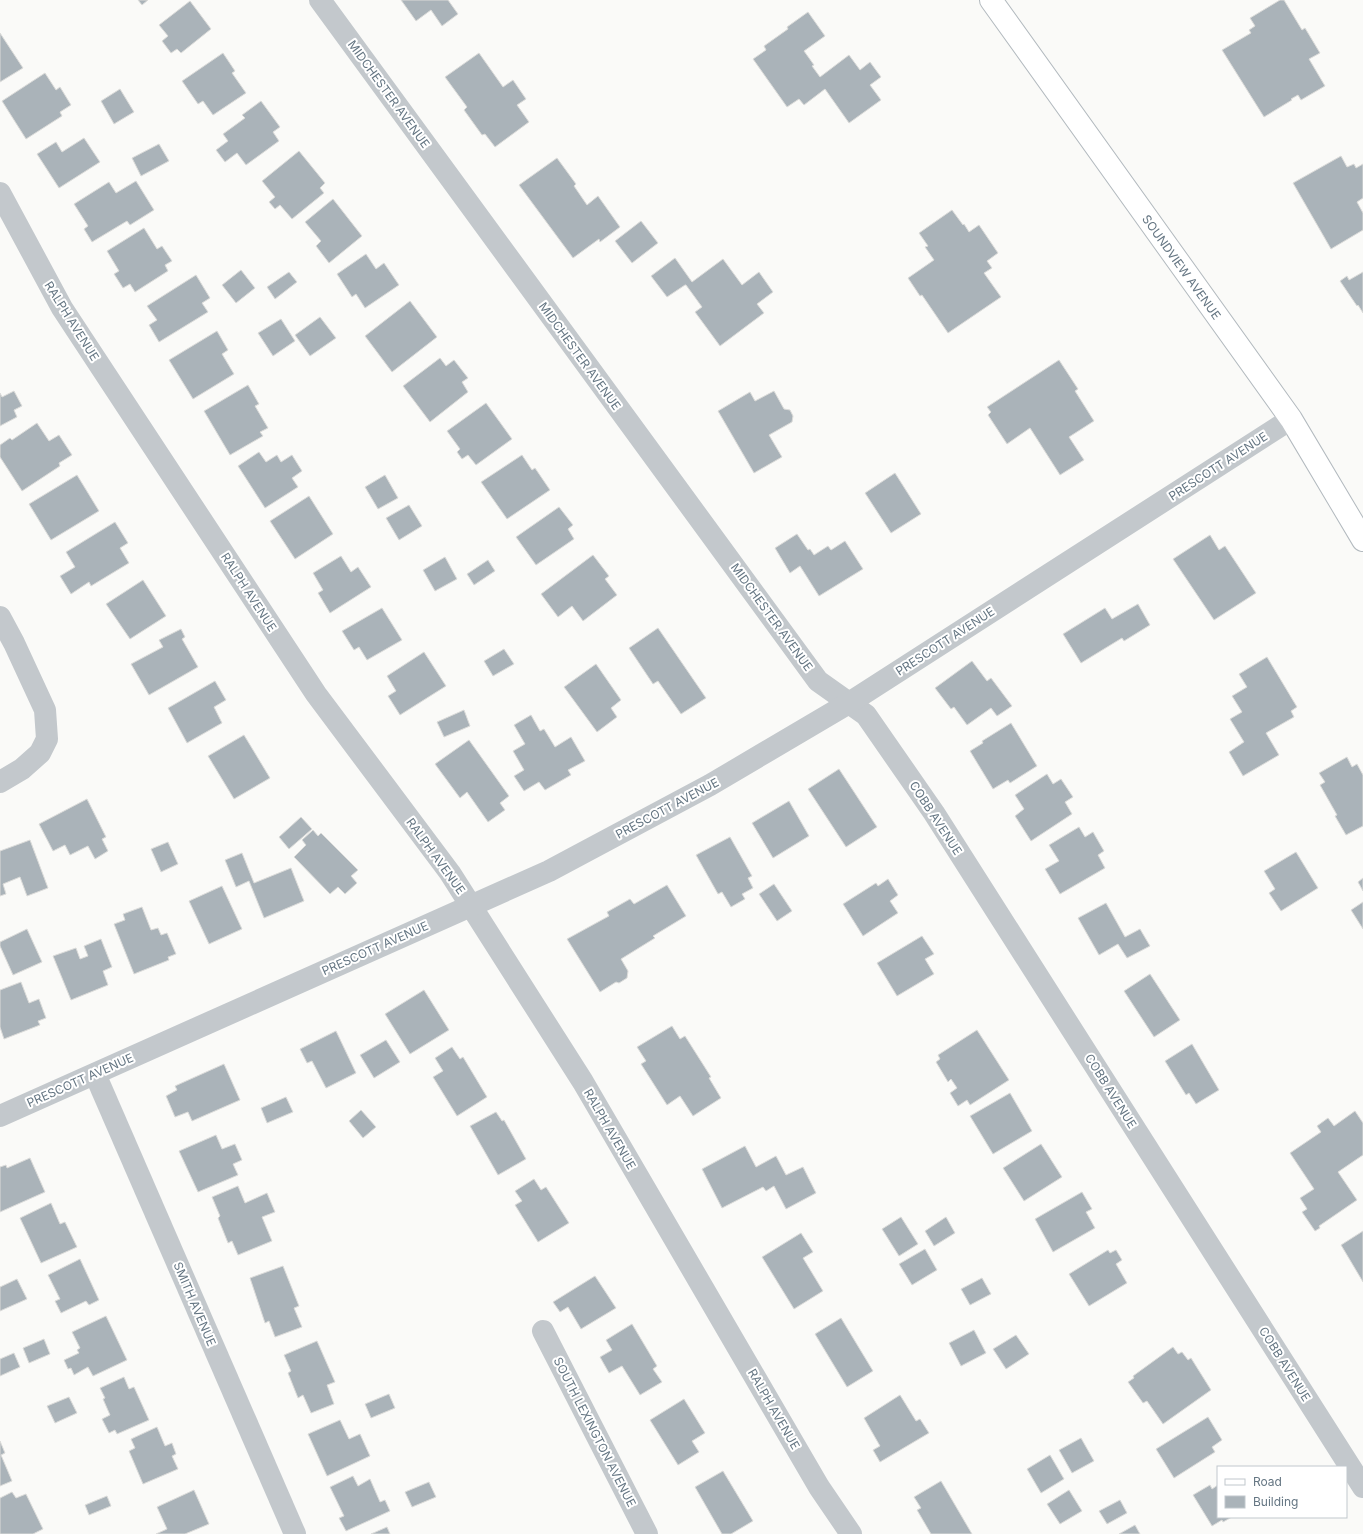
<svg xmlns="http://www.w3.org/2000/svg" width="1363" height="1534" viewBox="0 0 1363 1534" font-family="Inter,sans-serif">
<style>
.building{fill:#aab3b9;stroke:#dcdcda}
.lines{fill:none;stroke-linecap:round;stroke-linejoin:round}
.secondary-casing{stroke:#b3babf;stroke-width:24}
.street{stroke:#c3c8cc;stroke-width:22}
.secondary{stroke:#fff;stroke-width:22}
.labels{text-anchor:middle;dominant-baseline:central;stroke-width:4;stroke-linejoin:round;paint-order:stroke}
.street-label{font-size:12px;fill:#657683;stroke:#fff}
</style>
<rect width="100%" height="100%" fill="#fafaf8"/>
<g class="building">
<path d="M138 0H148L142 5Z"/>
<path d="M401 0H448L458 14 442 26 431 10 416 21Z"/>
<path d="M1280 0H1284L1302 30 1305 28 1320 53 1309 59 1325 86 1301 100 1298 95 1291 99 1292 100 1264 117 1222 50 1251 33 1249 30 1255 26 1250 18Z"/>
<path d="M190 1 211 29 181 53 177 49 171 53 162 41 168 36 159 25Z"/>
<path d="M808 12 825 36 804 51 814 65 812 66 820 77 849 55 860 70 870 62 881 77 870 85 881 100 849 123 825 89 804 105 799 99 787 107 753 59 766 50 764 46 788 29 787 27Z"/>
<path d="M0 33 23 68 0 82Z"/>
<path d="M223 53 235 71 232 73 246 93 213 115 203 101 198 104 182 81Z"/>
<path d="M479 53 503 87 513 80 526 99 517 105 529 122 495 147 485 134 482 135 464 110 467 107 445 77Z"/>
<path d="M45 73 56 90 60 87 71 105 60 112 62 116 26 139 2 101Z"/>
<path d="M120 89 134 112 114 124 101 101Z"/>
<path d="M261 101 280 127 273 132 279 141 246 165 237 153 225 162 216 150 228 141 223 134 245 118 242 115Z"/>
<path d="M84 138 100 162 59 188 37 154 56 142 62 152Z"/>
<path d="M159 144 169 161 141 176 132 158Z"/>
<path d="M299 151 325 183 320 188 324 193 292 219 280 205 275 209 269 202 275 197 262 181Z"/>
<path d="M1341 156 1347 167 1354 164 1356 168 1363 164V198L1357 202 1363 213V230L1331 249 1293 183Z"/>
<path d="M557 158 576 184 574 186 587 205 598 196 620 227 600 242 599 239 573 258 519 185Z"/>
<path d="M136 181 154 210 130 225 127 221 92 242 84 229 88 226 74 204 109 182 116 193Z"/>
<path d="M333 199 362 236 329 263 316 246 321 241 305 222Z"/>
<path d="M952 210 963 225 964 224 969 232 979 225 998 253 987 261 992 268 984 273 1001 297 948 333 922 295 920 296 908 278 934 260 925 247 928 246 919 233Z"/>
<path d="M641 221 658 243 632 263 615 241Z"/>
<path d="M144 228 157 249 162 246 172 261 165 265 168 271 135 292 130 284 123 288 114 274 119 271 107 251Z"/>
<path d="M366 254 376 269 384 263 399 285 365 308 356 294 352 297 337 274Z"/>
<path d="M675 258 692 282 723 259 742 285 759 272 773 292 757 304 764 313 720 346 695 312 702 307 686 285H685L667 297 651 276Z"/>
<path d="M241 270 255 288 236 303 222 285Z"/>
<path d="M289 272 297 282 275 299 267 287Z"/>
<path d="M1363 272V313L1358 305 1357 306 1340 281 1347 276 1349 280Z"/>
<path d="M196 275 210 298 202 303 208 312 159 342 149 325 157 320 147 306Z"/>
<path d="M410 301 437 337 392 372 365 336Z"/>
<path d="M320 317 336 338 310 356 295 335Z"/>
<path d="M281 319 295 341 273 356 258 333Z"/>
<path d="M217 331 228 350 222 354 234 374 193 399 169 360Z"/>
<path d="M440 358 446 366 454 360 468 378 462 382 468 392 430 422 403 386Z"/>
<path d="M1059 360 1078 389 1075 391 1094 421 1069 437 1084 460 1060 475 1030 428 1007 444 988 415 991 412 987 407Z"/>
<path d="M248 385 259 404 255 406 268 428 260 432 263 436 230 455 204 411Z"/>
<path d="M14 391 22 406 14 410 17 417 0 426V393L2 397Z"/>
<path d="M774 391 784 409 790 410 793 416 792 422 769 435 782 457 754 473 718 411 750 392 755 401Z"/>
<path d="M486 403 512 439 476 465 468 455 462 459 457 452 460 449 447 431Z"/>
<path d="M37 423 49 441 59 435 72 455 59 463 60 466 22 491 0 457V445L10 438 12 440Z"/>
<path d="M259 452 266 462 277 455 281 462 292 455 302 471 292 478 298 487 265 508 238 466Z"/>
<path d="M522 455 532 470 535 468 550 490 507 519 481 482Z"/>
<path d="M895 473 921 514 891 533 865 493Z"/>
<path d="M77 475 99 511 51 540 29 504Z"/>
<path d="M385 475 398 498 378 509 365 487Z"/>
<path d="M309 496 333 534 295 559 270 521Z"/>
<path d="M409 505 422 526 399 540 386 518Z"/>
<path d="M559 507 573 525 568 529 574 539 536 565 516 537Z"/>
<path d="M115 522 128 543 120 548 129 563 91 586 89 582 71 594 60 576 75 567 66 552Z"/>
<path d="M797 534 808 550 810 549 814 555 828 546 831 550 845 541 863 569 819 596 800 566 790 573 775 548Z"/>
<path d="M1210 535 1219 550 1225 546 1256 593 1214 620 1173 559Z"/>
<path d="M593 555 609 576 605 579 617 595 583 621 572 606 558 617 541 594Z"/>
<path d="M341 556 351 572 358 567 371 587 330 613 318 593 323 590 313 573Z"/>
<path d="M445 557 457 579 435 591 423 570Z"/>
<path d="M488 560 495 571 474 585 467 574Z"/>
<path d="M143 580 166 616 130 639 106 604Z"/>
<path d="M1138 604 1150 625 1124 641 1122 638 1081 663 1063 634 1105 608 1112 619Z"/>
<path d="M382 608 402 640 367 660 359 647 354 650 342 631Z"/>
<path d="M658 628 706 698 681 714 658 681 653 684 629 648Z"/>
<path d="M181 629 185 637 182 639 198 667 149 695 131 664 163 647 159 640Z"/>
<path d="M504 649 514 664 493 676 484 661Z"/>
<path d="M424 652 446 686 400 715 388 696 396 691 387 676Z"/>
<path d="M1267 657 1297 707 1291 711 1294 717 1266 733 1279 755 1243 776 1229 752 1244 742 1230 719 1242 712 1232 696 1247 687 1239 674Z"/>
<path d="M972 661 987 681 991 678 1012 706 997 716 991 708 967 725 954 707 951 709 935 688Z"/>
<path d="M596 664 621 700 611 708 617 717 597 732 564 687Z"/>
<path d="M215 681 226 700 214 707 222 723 187 743 168 708Z"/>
<path d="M464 710 470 726 444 737 437 722Z"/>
<path d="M531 715 540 731 544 729 555 747 571 737 585 761 568 770 571 775 545 790 539 782 524 791 514 776 524 770 513 751 525 744 514 725Z"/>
<path d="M1011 723 1037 766 1010 783 1008 780 993 789 970 751 983 743 982 741Z"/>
<path d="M244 735 270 778 234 799 208 756Z"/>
<path d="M469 740 509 796 500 803 505 810 488 822 467 792 460 798 435 764Z"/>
<path d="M1347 757 1352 767 1357 764 1363 775V826L1346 835 1335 816 1337 815 1320 785 1325 782 1319 773Z"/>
<path d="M839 769 877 827 846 847 808 789Z"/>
<path d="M1047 774 1053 784 1061 779 1073 797 1065 802 1072 814 1031 841 1015 816 1024 809 1015 795Z"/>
<path d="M87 799 106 837 102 839 108 851 95 859 88 846 70 855 65 845 53 851 39 824Z"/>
<path d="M789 801 809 836 773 858 752 823Z"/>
<path d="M301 817 312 829 289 849 279 837Z"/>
<path d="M1079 827 1085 837 1093 832 1104 851 1098 855 1105 868 1060 894 1045 869 1059 861 1049 845Z"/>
<path d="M313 830 318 836 321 833 358 870 351 876 357 883 345 894 338 887 330 894 294 857 306 845 302 840Z"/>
<path d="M730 837 752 876 748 878 753 888 742 894 745 899 731 907 722 892 718 894 696 855Z"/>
<path d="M30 840 48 888 27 896 20 877 3 884 6 894 0 896V851Z"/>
<path d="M168 842 178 864 161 872 151 849Z"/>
<path d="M1296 852 1318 888 1281 911 1269 893 1275 889 1264 871Z"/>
<path d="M242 853 254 883 291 868 304 901 264 918 249 881 236 887 225 860Z"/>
<path d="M1363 878V891L1358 882Z"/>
<path d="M888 879 898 895 890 901 898 913 863 936 843 904 876 883 878 886Z"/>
<path d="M774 884 792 911 777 921 759 894Z"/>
<path d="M667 885 686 916 653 936 655 938 621 959 628 971 627 978 619 983 616 982 600 992 567 939 609 916 607 912 630 899 634 904Z"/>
<path d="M222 886 242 929 209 944 189 901Z"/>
<path d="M1363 902V929L1351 910Z"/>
<path d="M1106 903 1125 937 1140 929 1150 946 1127 958 1118 944 1099 955 1078 918Z"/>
<path d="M142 907 151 930 158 928 161 935 167 933 176 954 168 957 169 960 134 974 114 924 125 920 123 914Z"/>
<path d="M27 929 42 962 13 975 0 946V942Z"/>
<path d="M922 936 934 954 925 959 934 974 897 996 877 963Z"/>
<path d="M101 939 112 967 103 971 108 985 71 1000 53 956 76 948 80 959 88 956 84 946Z"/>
<path d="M1150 974 1180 1020 1154 1037 1124 991Z"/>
<path d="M21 982 29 1003 39 999 46 1018 38 1021 40 1025 4 1039 0 1027V990Z"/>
<path d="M424 990 449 1030 410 1054 385 1014Z"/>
<path d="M672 1026 680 1039 685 1036 711 1077 709 1078 721 1098 693 1116 680 1096 667 1105 641 1064 646 1061 637 1047Z"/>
<path d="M977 1030 1009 1080 970 1105 967 1100 958 1106 950 1093 957 1088 951 1079 948 1082 936 1062 940 1059 938 1055Z"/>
<path d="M336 1031 356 1073 326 1088 312 1061 307 1063 300 1049Z"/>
<path d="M386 1040 400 1062 374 1078 360 1055Z"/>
<path d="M1192 1044 1219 1090 1196 1104 1189 1093 1186 1095 1165 1061Z"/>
<path d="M452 1047 460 1059 463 1057 487 1097 457 1116 433 1077 443 1071 435 1058Z"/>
<path d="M224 1064 240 1100 192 1121 188 1112 175 1117 166 1096 177 1090 175 1086Z"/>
<path d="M1010 1093 1032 1131 993 1154 970 1116Z"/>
<path d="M286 1097 293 1112 267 1123 261 1108Z"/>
<path d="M361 1110 376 1127 363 1138 349 1121Z"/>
<path d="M1355 1111 1363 1123V1155L1338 1172 1357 1200 1319 1226 1320 1228 1315 1231 1302 1212 1307 1209 1300 1198 1314 1189 1290 1153 1321 1132 1317 1126 1328 1118 1334 1126Z"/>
<path d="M496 1112 502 1121 504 1120 526 1159 498 1175 470 1126Z"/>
<path d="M216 1135 222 1149 235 1144 242 1160 233 1164 238 1175 198 1192 179 1151Z"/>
<path d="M1041 1144 1062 1177 1024 1201 1003 1168Z"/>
<path d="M745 1146 756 1167 776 1156 786 1175 803 1167 816 1193 786 1209 774 1186 766 1191 763 1187 722 1208 702 1169Z"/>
<path d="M30 1158 45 1192 0 1212V1167L6 1165 7 1168Z"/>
<path d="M534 1179 541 1190 546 1187 569 1223 538 1242 515 1205 522 1201 515 1191Z"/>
<path d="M238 1186 245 1203 267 1193 275 1212 262 1217 272 1241 238 1255 232 1241 228 1243 218 1218 220 1216 212 1197Z"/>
<path d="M1082 1192 1092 1209 1086 1212 1095 1228 1053 1252 1035 1219Z"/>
<path d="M51 1203 60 1224 65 1222 77 1247 41 1263 20 1218Z"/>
<path d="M901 1217 918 1244 899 1256 882 1229Z"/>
<path d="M946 1217 955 1233 934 1246 925 1231Z"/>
<path d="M1363 1231V1282L1341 1245Z"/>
<path d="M801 1233 813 1252 803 1258 823 1291 794 1309 762 1257Z"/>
<path d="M925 1249 937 1270 912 1285 899 1264Z"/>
<path d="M1108 1250 1110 1253 1116 1250 1122 1260 1116 1264 1127 1283 1089 1306 1069 1274Z"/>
<path d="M80 1259 99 1300 89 1305 86 1301 61 1313 55 1301 60 1299 48 1275Z"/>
<path d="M283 1266 299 1306 294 1308 302 1327 275 1337 269 1321 265 1323 250 1278Z"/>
<path d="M595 1276 616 1308 581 1329 568 1307 560 1312 553 1302Z"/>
<path d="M982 1278 991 1294 970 1305 961 1289Z"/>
<path d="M17 1279 27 1299 0 1311V1287Z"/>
<path d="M106 1316 127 1360 93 1376 88 1367 74 1375 71 1368 68 1369 64 1360 79 1353 77 1350 80 1348 72 1332Z"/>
<path d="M841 1318 873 1371 847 1387 815 1334Z"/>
<path d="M632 1324 657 1366 653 1369 662 1382 640 1395 622 1366 609 1373 600 1357 612 1350 606 1340Z"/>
<path d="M974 1330 986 1353 961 1366 949 1343Z"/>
<path d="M1016 1335 1029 1354 1006 1369 993 1349Z"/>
<path d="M44 1339 50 1354 29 1363 23 1348Z"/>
<path d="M317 1341 335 1382 327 1385 334 1404 311 1413 303 1395 298 1398 288 1373 291 1371 284 1355Z"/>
<path d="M1173 1347 1178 1354 1182 1352 1188 1360 1191 1358 1211 1390 1163 1424 1147 1401 1143 1403 1128 1382 1134 1378 1133 1376Z"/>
<path d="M14 1353 20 1367 0 1376V1359Z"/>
<path d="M124 1377 129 1389 134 1387 149 1420 117 1434 115 1430 109 1433 102 1419 110 1415 103 1399 105 1398 100 1388Z"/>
<path d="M389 1394 395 1408 371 1418 365 1404Z"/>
<path d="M900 1395 916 1421 920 1419 929 1433 880 1462 873 1450 880 1446 864 1418Z"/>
<path d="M69 1397 77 1413 55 1423 47 1406Z"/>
<path d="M684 1399 705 1433 692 1441 699 1452 678 1465 650 1420Z"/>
<path d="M1208 1417 1222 1440 1212 1447 1215 1452 1174 1478 1156 1449Z"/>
<path d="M340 1420 349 1439 360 1434 370 1456 327 1476 308 1434Z"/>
<path d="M157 1427 165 1446 172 1443 176 1454 172 1456 178 1469 143 1484 129 1451 135 1448 131 1439Z"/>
<path d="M1081 1438 1094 1461 1072 1473 1059 1450Z"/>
<path d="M0 1441 5 1453 1 1455 12 1481 0 1486Z"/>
<path d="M1050 1455 1064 1479 1041 1493 1027 1469Z"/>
<path d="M723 1471 753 1521 731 1534H722L695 1487Z"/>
<path d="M353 1476 358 1486 370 1479 380 1502 385 1500 390 1511 346 1531 339 1518 344 1516 330 1487Z"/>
<path d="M941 1481 972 1534H931L917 1510 921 1508 914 1497Z"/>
<path d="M429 1482 436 1497 412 1507 405 1492Z"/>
<path d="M1210 1485 1212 1489 1218 1485V1517H1232L1223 1522 1222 1520 1212 1526 1193 1495Z"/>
<path d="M194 1490 209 1524 185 1534H156L167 1529 157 1507Z"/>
<path d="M1069 1490 1082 1511 1060 1524 1047 1504Z"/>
<path d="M12 1492 16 1498 26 1494 43 1529 33 1534H0V1498Z"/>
<path d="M107 1496 111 1506 89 1515 85 1505Z"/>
<path d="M1120 1500 1127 1513 1107 1524 1099 1511Z"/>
<path d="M1135 1525 1140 1534H1119Z"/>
<path d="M387 1527 390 1534H371Z"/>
</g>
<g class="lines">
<g class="secondary-casing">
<g id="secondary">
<path id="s1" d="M991 0 1291 419 1363 540"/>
</g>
</g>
<g class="street">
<path d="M320 0 818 681 866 715 934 813 1363 1487"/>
<path d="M0 193 62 308 316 694 450 873 583 1082 819 1487 851 1534"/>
<path d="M0 617 14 643 45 710 47 739 40 753 22 769 0 782"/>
<path d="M95 1074 295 1534"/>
<path d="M0 1116 549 871 710 785 849 703 1291 419"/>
<path d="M543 1331 647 1534"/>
</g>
<use href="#secondary" class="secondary"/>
</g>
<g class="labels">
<g class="street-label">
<text transform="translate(389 94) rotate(54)">MIDCHESTER AVENUE</text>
<text stroke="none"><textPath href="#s1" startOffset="328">SOUNDVIEW AVENUE</textPath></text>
<text transform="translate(72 321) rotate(58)">RALPH AVENUE</text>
<text transform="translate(580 356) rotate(54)">MIDCHESTER AVENUE</text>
<text transform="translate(1218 466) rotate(-33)">PRESCOTT AVENUE</text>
<text transform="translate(249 592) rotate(57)">RALPH AVENUE</text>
<text transform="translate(772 617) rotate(54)">MIDCHESTER AVENUE</text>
<text transform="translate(945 641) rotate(-33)">PRESCOTT AVENUE</text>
<text transform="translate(667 808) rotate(-28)">PRESCOTT AVENUE</text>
<text transform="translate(936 818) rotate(57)">COBB AVENUE</text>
<text transform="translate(436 856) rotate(54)">RALPH AVENUE</text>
<text transform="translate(375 948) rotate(-24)">PRESCOTT AVENUE</text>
<text transform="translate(80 1080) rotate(-24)">PRESCOTT AVENUE</text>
<text transform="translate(1111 1091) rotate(58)">COBB AVENUE</text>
<text transform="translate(610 1129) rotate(60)">RALPH AVENUE</text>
<text transform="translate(195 1304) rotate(67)">SMITH AVENUE</text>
<text transform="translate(1285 1364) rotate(58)">COBB AVENUE</text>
<text transform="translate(774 1409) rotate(60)">RALPH AVENUE</text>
<text transform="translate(595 1432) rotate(63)">SOUTH LEXINGTON AVENUE</text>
</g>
</g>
<rect x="1217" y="1466" width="130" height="52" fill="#ffffff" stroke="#c1c8cd"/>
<rect x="1225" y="1479" width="20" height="6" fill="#ffffff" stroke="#c1c8cd"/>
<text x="1253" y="1486" font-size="12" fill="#657683">Road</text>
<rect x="1225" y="1496" width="20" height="12" fill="#aab3b9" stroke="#c1c8cd"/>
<text x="1253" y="1506" font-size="12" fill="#657683">Building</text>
</svg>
